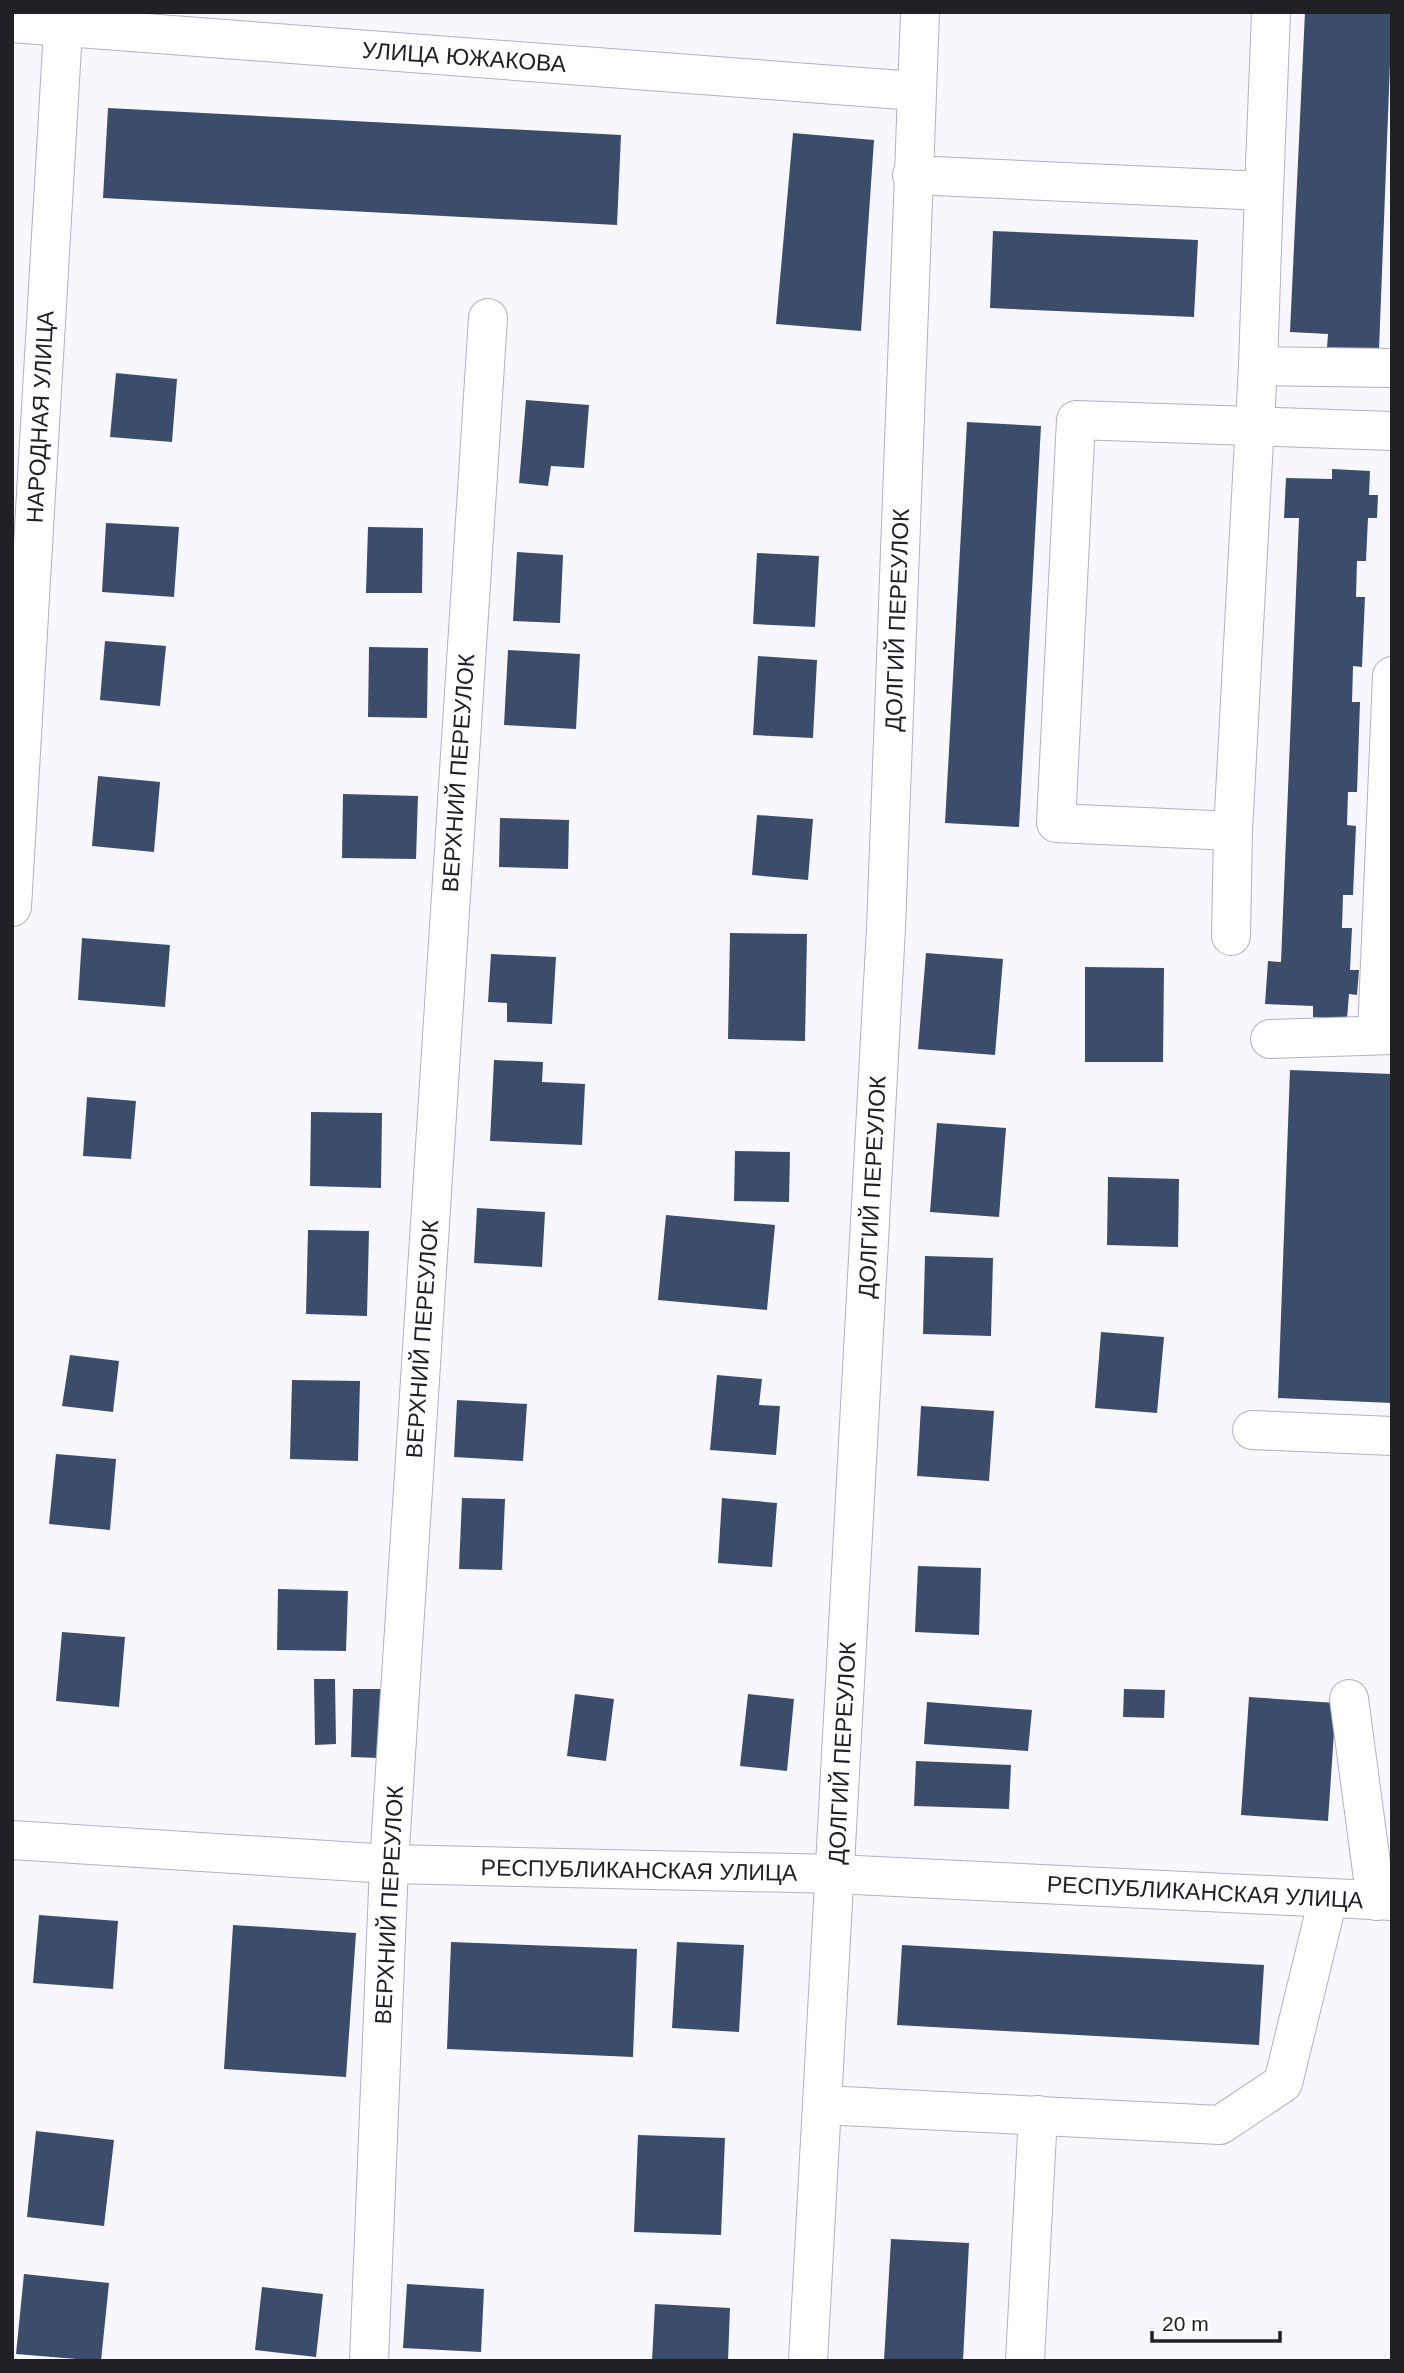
<svg xmlns="http://www.w3.org/2000/svg" width="1404" height="2373" viewBox="0 0 1404 2373" font-family="Arial,sans-serif">
<style>
.building{fill:#3c4d6c}
.lines{fill:none;stroke-linecap:round;stroke-linejoin:round}
.minor-casing{stroke:#b2b1c1;stroke-width:40}
.minor{stroke:#fff;stroke-width:38}
.labels{text-anchor:middle;dominant-baseline:central;stroke-width:7;stroke-linejoin:round;paint-order:stroke}
.street-label{font-size:23px;fill:#202026;stroke:#fff}
</style>
<rect width="100%" height="100%" fill="#f8f7fe"/>
<g class="building">
<path d="M1305 12H1392L1379 350 1327 348 1328 334 1290 332Z"/>
<path d="M108 108 621 135 617 225 103 198Z"/>
<path d="M793 133 874 140 861 331 776 324Z"/>
<path d="M993 231 1198 240 1194 317 990 308Z"/>
<path d="M116 373 177 379 172 442 110 437Z"/>
<path d="M526 400 589 405 584 468 551 466 548 486 519 483Z"/>
<path d="M967 422 1041 426 1019 827 945 823Z"/>
<path d="M1332 469 1370 471 1369 495H1378L1377 518H1368L1366 561H1357L1356 597H1365L1362 667 1353 666 1352 702H1360L1357 792H1348L1347 825 1356 826 1353 895H1343L1342 928H1352L1350 970H1359L1357 995 1349 994 1347 1019 1313 1017V1006L1265 1004 1268 961 1281 962 1299 518H1284L1286 478 1332 479Z"/>
<path d="M106 523 179 527 174 597 102 592Z"/>
<path d="M368 527 423 528 422 593H366Z"/>
<path d="M517 552 563 555 560 623 513 621Z"/>
<path d="M757 553 819 556 815 627 753 624Z"/>
<path d="M105 641 166 646 160 706 100 700Z"/>
<path d="M369 647 428 648 427 718 368 717Z"/>
<path d="M508 650 580 654 576 729 504 725Z"/>
<path d="M758 656 817 660 813 738 753 735Z"/>
<path d="M98 776 160 782 154 852 92 846Z"/>
<path d="M343 794 418 796 416 859 342 858Z"/>
<path d="M757 815 813 819 808 880 752 875Z"/>
<path d="M500 818 569 820 568 869 499 867Z"/>
<path d="M730 933 807 934 805 1041 728 1039Z"/>
<path d="M82 938 170 945 165 1007 78 1000Z"/>
<path d="M926 953 1003 959 995 1055 918 1049Z"/>
<path d="M491 954 556 957 552 1024 507 1022V1003L488 1002Z"/>
<path d="M1085 967 1164 968 1163 1062H1085Z"/>
<path d="M494 1060 543 1062 542 1082 585 1084 582 1145 490 1141Z"/>
<path d="M1290 1070 1392 1074V1403L1278 1398Z"/>
<path d="M87 1097 136 1101 131 1159 83 1156Z"/>
<path d="M311 1112 382 1113 381 1188 310 1186Z"/>
<path d="M937 1123 1006 1128 999 1217 930 1212Z"/>
<path d="M735 1151 790 1152 789 1202 734 1201Z"/>
<path d="M1108 1177 1179 1179 1178 1247 1107 1245Z"/>
<path d="M477 1208 545 1212 542 1267 474 1263Z"/>
<path d="M666 1215 775 1225 767 1310 658 1300Z"/>
<path d="M308 1230 369 1231 367 1316 306 1314Z"/>
<path d="M925 1256 993 1258 991 1336 923 1334Z"/>
<path d="M1101 1332 1164 1337 1157 1413 1095 1408Z"/>
<path d="M70 1355 119 1361 113 1412 62 1406Z"/>
<path d="M717 1375 762 1379 759 1405 780 1406 776 1455 710 1450Z"/>
<path d="M292 1380 360 1381 358 1461 290 1459Z"/>
<path d="M457 1400 527 1404 523 1461 454 1457Z"/>
<path d="M921 1406 994 1411 989 1481 917 1476Z"/>
<path d="M56 1454 116 1459 110 1530 49 1524Z"/>
<path d="M462 1498 505 1499 502 1570 459 1569Z"/>
<path d="M722 1498 777 1503 772 1567 718 1563Z"/>
<path d="M918 1566 981 1568 979 1635 915 1632Z"/>
<path d="M278 1589 348 1591 346 1651 277 1650Z"/>
<path d="M62 1632 125 1637 119 1707 56 1701Z"/>
<path d="M314 1679H335L336 1744 315 1745Z"/>
<path d="M353 1689H380L379 1758 351 1757Z"/>
<path d="M1124 1689 1165 1690 1164 1718 1123 1717Z"/>
<path d="M575 1694 614 1699 606 1761 567 1756Z"/>
<path d="M748 1694 794 1699 787 1771 740 1766Z"/>
<path d="M1249 1697 1336 1703 1328 1821 1241 1815Z"/>
<path d="M927 1702 1032 1710 1028 1751 924 1744Z"/>
<path d="M916 1761 1011 1765 1009 1809 914 1806Z"/>
<path d="M39 1915 118 1921 113 1989 33 1983Z"/>
<path d="M233 1925 356 1933 346 2077 224 2069Z"/>
<path d="M451 1942 637 1949 633 2057 447 2049Z"/>
<path d="M677 1942 744 1945 739 2032 672 2028Z"/>
<path d="M902 1945 1264 1965 1259 2045 897 2025Z"/>
<path d="M36 2131 114 2140 104 2226 27 2217Z"/>
<path d="M638 2135 725 2138 721 2235 634 2232Z"/>
<path d="M891 2239 969 2243 963 2361H884Z"/>
<path d="M24 2274 109 2283 101 2361 16 2354Z"/>
<path d="M407 2284 484 2289 481 2352 403 2348Z"/>
<path d="M262 2287 323 2294 316 2357 255 2350Z"/>
<path d="M655 2304 730 2308 728 2361H652Z"/>
</g>
<g class="lines">
<g class="minor-casing">
<g id="minor">
<path d="M12 23 915 91"/>
<path d="M912 175 1264 191 1258 366 1392 368"/>
<path d="M1264 191 1271 12"/>
<path d="M1233 831 1056 823 1076 420 1392 431"/>
<path d="M12 907 64 12"/>
<path d="M1231 936 1233 831 1258 366"/>
<path d="M1377 1035 1392 676"/>
<path d="M1270 1039 1392 1035"/>
<path d="M1252 1430 1392 1436"/>
<path d="M1349 1699 1376 1901"/>
<path d="M12 1840 389 1864 835 1874 1392 1901"/>
<path d="M822 2105 1220 2125 1283 2083 1328 1899"/>
<path d="M369 2361 389 1864 488 318"/>
<path d="M808 2361 886 928 920 12"/>
<path d="M1025 2361 1038 2115"/>
</g>
</g>
<use href="#minor" class="minor"/>
</g>
<g class="labels">
<g class="street-label">
<text transform="translate(464 57) rotate(4)">УЛИЦА ЮЖАКОВА</text>
<text transform="translate(40 417) rotate(-87)">НАРОДНАЯ УЛИЦА</text>
<text transform="translate(897 620) rotate(-88)">ДОЛГИЙ ПЕРЕУЛОК</text>
<text transform="translate(458 773) rotate(-86)">ВЕРХНИЙ ПЕРЕУЛОК</text>
<text transform="translate(872 1187) rotate(-87)">ДОЛГИЙ ПЕРЕУЛОК</text>
<text transform="translate(422 1339) rotate(-86)">ВЕРХНИЙ ПЕРЕУЛОК</text>
<text transform="translate(842 1753) rotate(-87)">ДОЛГИЙ ПЕРЕУЛОК</text>
<text transform="translate(639 1870) rotate(1)">РЕСПУБЛИКАНСКАЯ УЛИЦА</text>
<text transform="translate(1205 1892) rotate(3)">РЕСПУБЛИКАНСКАЯ УЛИЦА</text>
<text transform="translate(389 1905) rotate(-87)">ВЕРХНИЙ ПЕРЕУЛОК</text>
</g>
</g>
<rect width="1404" height="2373" fill="none" stroke="#202026" stroke-width="28"/>
<path d="M1152 2331v10h128v-10" fill="none" stroke="#202026" stroke-width="3.5"/>
<text x="1162" y="2331" font-size="21" fill="#202026" stroke="#ffffff" stroke-width="5" paint-order="stroke">20 m</text>
</svg>
